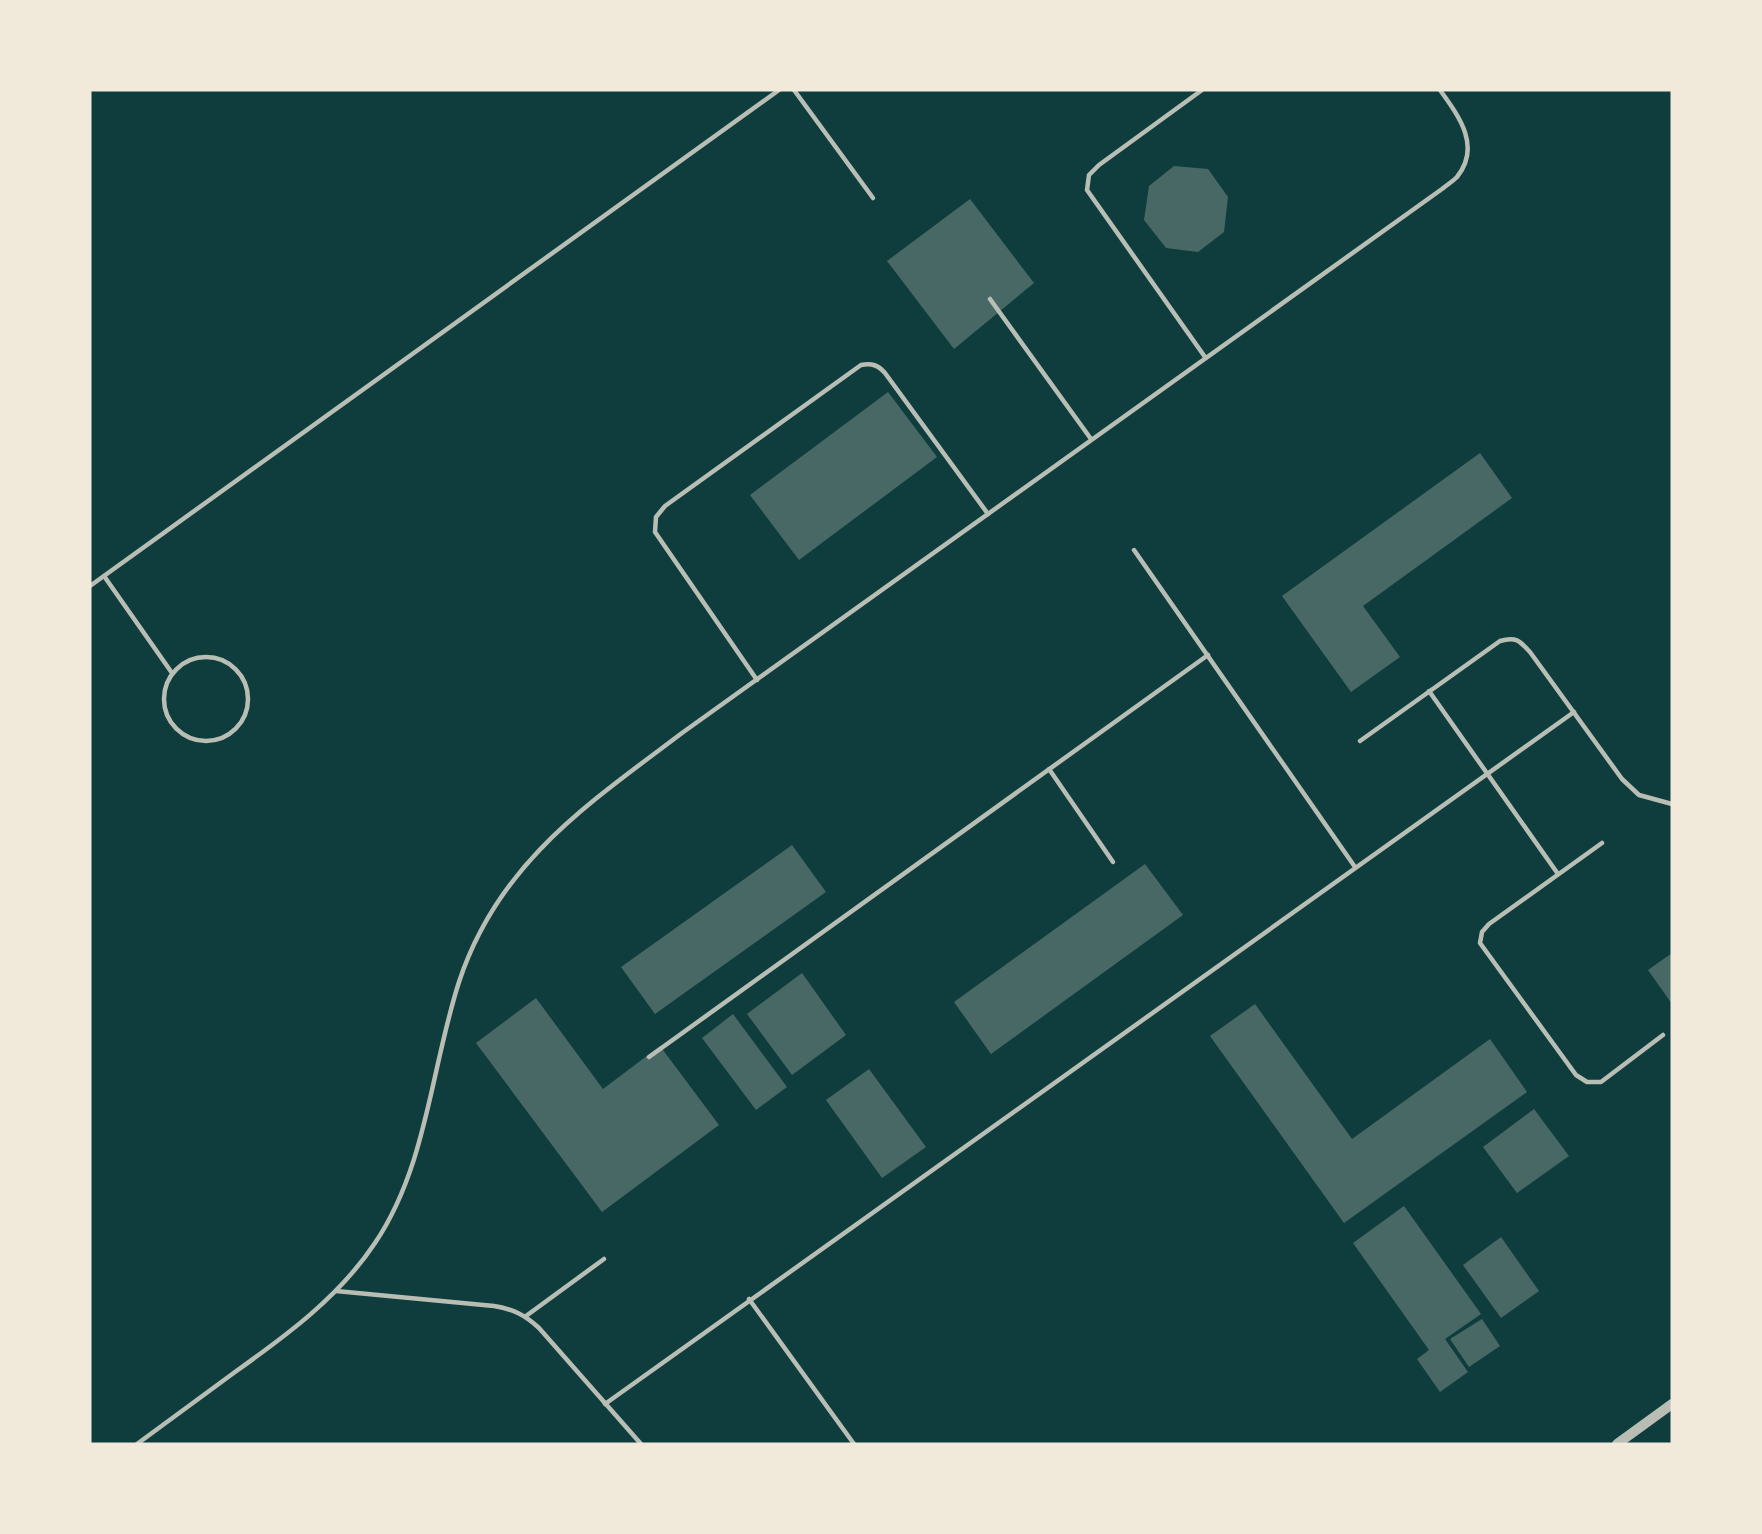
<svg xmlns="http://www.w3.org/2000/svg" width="1762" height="1534" viewBox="0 0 1762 1534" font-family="'IBM Plex Sans',sans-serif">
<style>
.building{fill:#486865}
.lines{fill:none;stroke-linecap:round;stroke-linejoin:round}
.service{stroke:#b8beb3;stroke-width:4.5}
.tertiary{stroke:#b8beb3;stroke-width:10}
</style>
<rect width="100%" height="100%" fill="#0f3d3e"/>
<g class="building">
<path d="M1174 166 1208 169 1228 197 1224 232 1198 252 1166 248 1144 220 1149 186Z"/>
<path d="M970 199 1034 283 954 349 887 261Z"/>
<path d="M888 392 937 457 799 560 750 495Z"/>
<path d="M1480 453 1512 498 1363 606 1400 657 1351 692 1282 596Z"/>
<path d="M792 845 826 892 655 1014 621 967Z"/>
<path d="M1145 864 1183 915 991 1054 954 1002Z"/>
<path d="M1672 953V1004L1648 970Z"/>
<path d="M802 973 846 1035 792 1075 747 1014Z"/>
<path d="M536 998 603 1089 660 1046 719 1125 602 1212 476 1043Z"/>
<path d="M1255 1004 1352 1139 1490 1039 1527 1092 1344 1223 1210 1036Z"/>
<path d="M733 1014 787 1087 756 1110 702 1038Z"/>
<path d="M869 1069 926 1147 882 1178 826 1100Z"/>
<path d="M1534 1109 1569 1156 1517 1193 1483 1147Z"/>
<path d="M1404 1206 1481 1314 1445 1339 1468 1372 1440 1392 1417 1359 1429 1350 1353 1243Z"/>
<path d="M1501 1237 1539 1291 1501 1318 1463 1265Z"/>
<path d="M1482 1319 1500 1346 1469 1367 1450 1339Z"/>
</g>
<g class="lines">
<g class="service">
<path d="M794 90 873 198"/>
<path d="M1202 90 1099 165 1089 175 1087 190 1205 357"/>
<path d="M990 299 1091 439"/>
<path d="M1134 550 1355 867"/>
<path d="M104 576 172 673"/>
<path d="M90 586 779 90"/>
<circle cx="206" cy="699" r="42"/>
<path d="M757 680 655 532 656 517 665 506 861 365C872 363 878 365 885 373L988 514"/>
<path d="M1429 691 1558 874"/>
<path d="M1360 741 1500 641C1516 636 1520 641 1530 652L1622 779 1639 795 1672 804"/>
<path d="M1049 769 1113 862"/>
<path d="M1602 843 1489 924 1482 932 1480 943 1576 1075 1587 1082H1601L1663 1035"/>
<path d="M649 1057 1208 655"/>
<path d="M336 1291 494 1306C513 1309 525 1315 539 1328L641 1444"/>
<path d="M749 1299 854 1444"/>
<path d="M526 1316 604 1259"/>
<path d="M605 1404 1574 712"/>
<path d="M137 1444C170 1420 202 1396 235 1372 287 1335 339 1297 375 1243 427 1166 431 1068 459 982 498 863 588 804 682 733L1442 189C1447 185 1453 181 1457 177 1482 146 1458 115 1440 90"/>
</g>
<path class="tertiary" d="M1617 1444 1672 1404"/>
</g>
<rect width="1762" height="1534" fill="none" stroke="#f1e9da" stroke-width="183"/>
</svg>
